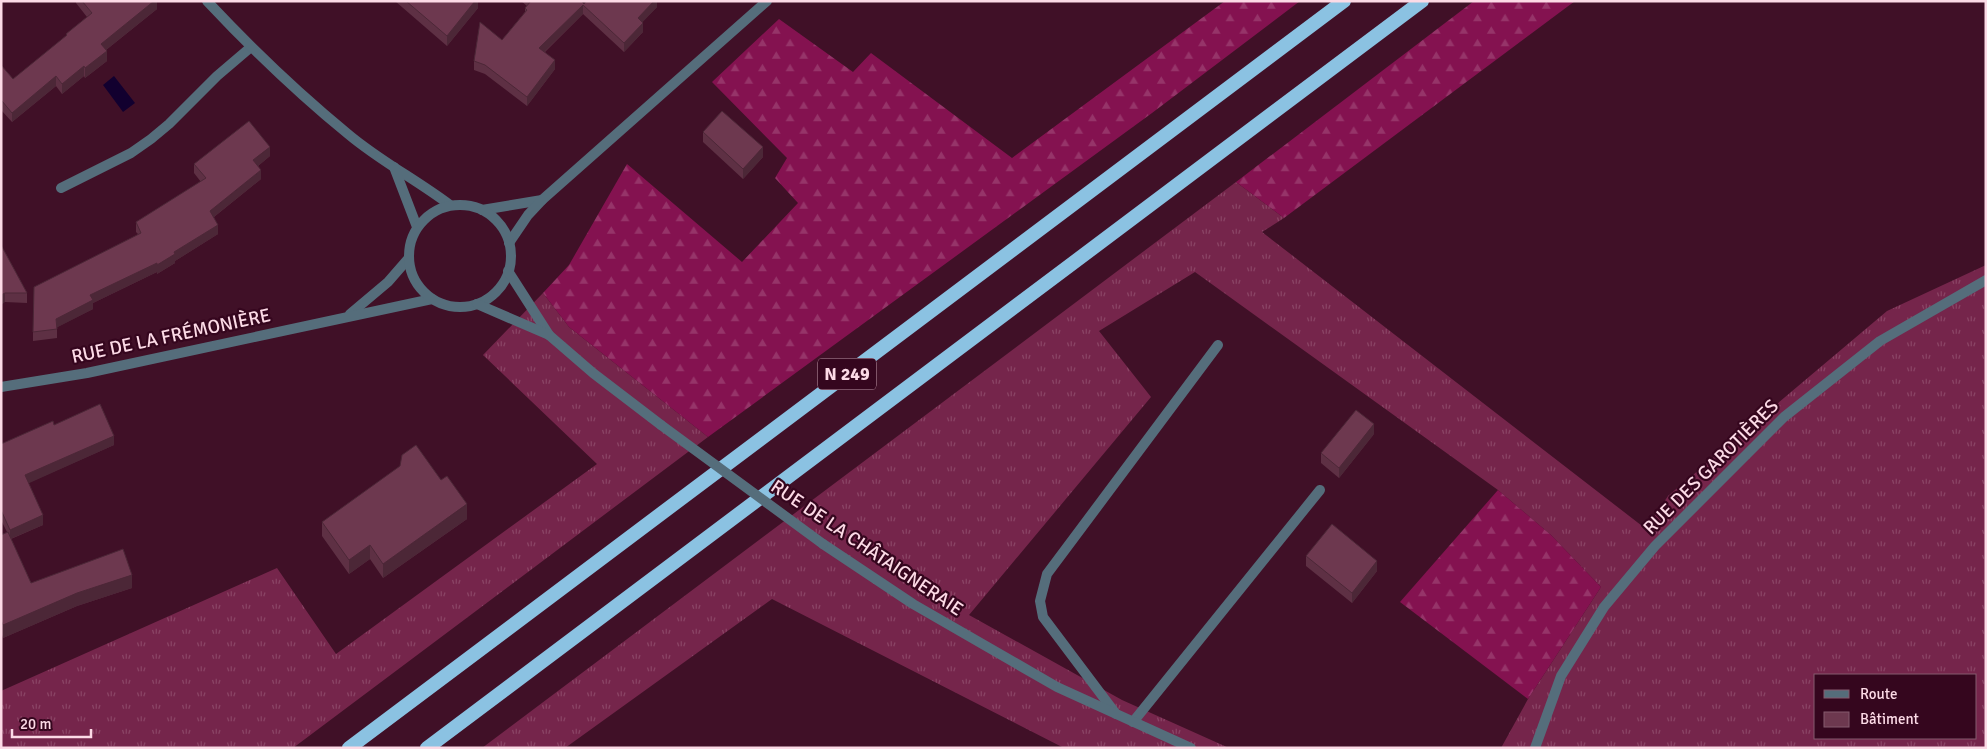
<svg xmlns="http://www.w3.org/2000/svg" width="1987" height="749" viewBox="0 0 1987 749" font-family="Signika,sans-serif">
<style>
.grass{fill:url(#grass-tufts);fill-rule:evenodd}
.forest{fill:url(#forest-firs)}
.water{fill:#12002f}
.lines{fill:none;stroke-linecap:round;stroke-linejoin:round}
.service{stroke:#556d7b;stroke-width:10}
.minor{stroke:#556d7b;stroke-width:10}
.tertiary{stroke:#556d7b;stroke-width:10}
.trunk{stroke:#8bc2e2;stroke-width:14}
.tertiary-bridge{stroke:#556d7b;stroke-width:10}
.wall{fill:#5e3044}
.shaded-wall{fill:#4c2737}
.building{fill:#6d384f;stroke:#4c2737}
.labels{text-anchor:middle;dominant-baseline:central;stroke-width:4.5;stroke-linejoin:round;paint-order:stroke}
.shield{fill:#35061e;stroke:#c09aaa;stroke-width:1}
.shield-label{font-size:18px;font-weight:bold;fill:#fcdae6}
.street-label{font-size:19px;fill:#fcdae6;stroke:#35061e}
</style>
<defs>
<pattern id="grass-tufts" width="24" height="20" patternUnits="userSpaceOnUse" patternTransform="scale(1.25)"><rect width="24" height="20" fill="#75254b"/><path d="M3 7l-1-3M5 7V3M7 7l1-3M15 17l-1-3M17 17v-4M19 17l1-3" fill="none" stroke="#8a4465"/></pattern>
<pattern id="forest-firs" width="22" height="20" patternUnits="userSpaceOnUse" patternTransform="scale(1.25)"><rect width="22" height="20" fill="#841250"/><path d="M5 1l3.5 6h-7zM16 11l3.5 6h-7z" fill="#963469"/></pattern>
</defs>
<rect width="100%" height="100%" fill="#401027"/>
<g class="grass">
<path d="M1236 182 1284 218 1262 232 1646 529 1668 496 1887 311 1986 265V748H1501L1528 699 1601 587 1551 535 1498 490 1195 272 1099 331 1151 397 969 615 1122 700 1229 748H1064L772 599 565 748H482ZM1816 675H1976V738H1816Z"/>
<path d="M543 293 569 327 708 437 293 748H1V691L277 568 336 654 597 464 483 355Z"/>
</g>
<g class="forest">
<path d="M1225 1H1300L1152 113 708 437 569 327 543 293 569 265 627 164 742 262 798 203 775 178 787 158 712 82 779 19 853 72 871 53 1012 158Z"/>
<path d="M1474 1H1575L1284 218 1236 182Z"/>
<path d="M1498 490 1551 535 1601 587 1528 699 1400 602Z"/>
</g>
<path class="water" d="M114 76 135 103 123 112 103 85Z"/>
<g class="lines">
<g class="service">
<path d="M1116 714 1043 617 1040 601 1047 574 1218 345"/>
<path d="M1133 722 1320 490"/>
</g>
<g class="minor">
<path d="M61 188 131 153 151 139 169 124 217 76 251 47"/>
<path d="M482 210 542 200"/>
<path d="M509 243 528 215 542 200 767 1"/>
<path d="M350 314 388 282 408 259"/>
<path d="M1 387 87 373 432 299"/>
<path d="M1535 748 1561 676 1604 607 1655 546 1784 417 1880 341 1986 280"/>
</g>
<g class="tertiary">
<path d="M207 1C251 48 298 93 348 134 380 161 417 180 450 205"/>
<path d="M394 167 417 227"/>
<circle cx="460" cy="256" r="51"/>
<path d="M508 271 549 335"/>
<path d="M477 304 549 335 593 373 661 425"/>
<path d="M823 544 913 604 1057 687 1191 748"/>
</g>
<g class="trunk">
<path d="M349 748 1344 1"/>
<path d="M427 748 1422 1"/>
</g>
<path class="tertiary-bridge" d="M661 425 823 544"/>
</g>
<g class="wall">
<path d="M76 1H157V9L106 50 107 61 85 78 84 76 62 94 56 86 12 122 2 111H1V65L13 79 66 37V34L87 17 76 3Z"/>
<path d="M395 1H478V8L447 46Z"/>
<path d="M521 1H581L584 4 657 1V7L642 22 643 32 624 52 583 14 545 52 555 69 527 106 485 74 474 70V61L502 40 525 12V8L527 6Z"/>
<path d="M703 132 763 157 743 179 703 142Z"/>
<path d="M270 156 258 166 261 179 214 217 218 234 175 261V263L157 274V272L93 303V309L57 327V338L33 341V332L138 234 136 232V222L201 182 194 173V164Z"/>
<path d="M1 245 27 293V303L5 302Z"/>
<path d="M54 425 114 445 28 483 43 525 11 539 31 583 132 588 77 606 3 638 1 632V535L7 532 1 520V444Z"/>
<path d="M1374 434 1339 478 1321 463V453Z"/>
<path d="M467 519 383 578 370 559 349 574 322 536V522Z"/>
<path d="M1306 556 1377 571 1352 603 1306 566Z"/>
</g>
<g class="shaded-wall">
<path d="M154 1H157V9L101 54V44Z"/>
<path d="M475 1H478V8L447 46V36Z"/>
<path d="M654 1H657V7L638 27V18Z"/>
<path d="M583 5V14L539 57V48Z"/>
<path d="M643 23V32L624 52V43Z"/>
<path d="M107 51V61L85 78V68Z"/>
<path d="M555 60V69L527 106V97Z"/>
<path d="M84 66V76L62 94V84Z"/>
<path d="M56 76V86L12 122V113Z"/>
<path d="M270 147V156L253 170V160Z"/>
<path d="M763 147V157L743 179V169Z"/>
<path d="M261 170V179L210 220V211Z"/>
<path d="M218 225V234L175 261V263L157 274V265L174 252Z"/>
<path d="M157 263V272L93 303V309L56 328V319L90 295Z"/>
<path d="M5 293V302L1 305V295Z"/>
<path d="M1374 424V434L1339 478V468Z"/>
<path d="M114 436V445L25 485V475Z"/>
<path d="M467 504V519L383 578V564Z"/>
<path d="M43 515V525L10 539V530Z"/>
<path d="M370 545V559L349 574V560Z"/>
<path d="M1377 561V571L1352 603V593Z"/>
<path d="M132 575V588L77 606 3 638V625L77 593Z"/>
</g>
<g class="building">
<path d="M82 1H154L101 44 107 51 85 68 84 66 62 84 56 76 12 113 2 101H1V65L13 79 67 35 66 34 92 13Z"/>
<path d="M406 1H475L447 36Z"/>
<path d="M531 1H581L584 4 586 1H654L638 18 643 23 624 43 583 5 539 48 555 60 527 97 485 65 474 61 480 22 502 40 527 10 525 8Z"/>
<path d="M722 111 763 147 743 169 703 132Z"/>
<path d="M249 121 270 147 253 160 261 170 210 211 218 225 174 252 175 254 157 265V263L90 295 93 300 56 319 57 329 33 332 34 287 141 233 136 222 206 178 194 164Z"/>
<path d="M1 245 27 293H5L1 295Z"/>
<path d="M100 404 114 436 25 475 43 515 10 530 1 510V444L53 421 54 425Z"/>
<path d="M1356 410 1374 424 1339 468 1321 453Z"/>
<path d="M416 445 441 480 447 476 467 504 383 564 370 545 349 560 322 522 400 466 402 455Z"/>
<path d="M1332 524 1377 561 1352 593 1306 556Z"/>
<path d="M8 532 31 583 123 549 132 575 77 593 3 625 1 620V535Z"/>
</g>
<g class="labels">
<rect class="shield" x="818" y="358.5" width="58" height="31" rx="4"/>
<g class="shield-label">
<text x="847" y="374">N 249</text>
</g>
<g class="street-label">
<text transform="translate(171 336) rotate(-12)">RUE DE LA FRÉMONIÈRE</text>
<text transform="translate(1711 467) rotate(-45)">RUE DES GAROTIÈRES</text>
<text transform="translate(867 548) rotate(34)">RUE DE LA CHÂTAIGNERAIE</text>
</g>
</g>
<rect width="1987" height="749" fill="none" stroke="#fcdae6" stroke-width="5"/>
<rect x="1814" y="674" width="162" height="65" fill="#35061e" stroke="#855b6e"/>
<rect x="1824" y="690" width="25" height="8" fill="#556d7b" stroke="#855b6e"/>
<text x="1860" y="699" font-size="15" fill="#fcdae6">Route</text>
<rect x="1824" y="712" width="25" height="15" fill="#6d384f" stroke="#855b6e"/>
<text x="1860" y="724" font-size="15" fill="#fcdae6">Bâtiment</text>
<path d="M12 729v8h79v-8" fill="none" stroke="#fcdae6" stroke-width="2.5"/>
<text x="20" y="729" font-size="15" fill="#fcdae6" stroke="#35061e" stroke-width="4" paint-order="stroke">20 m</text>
</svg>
